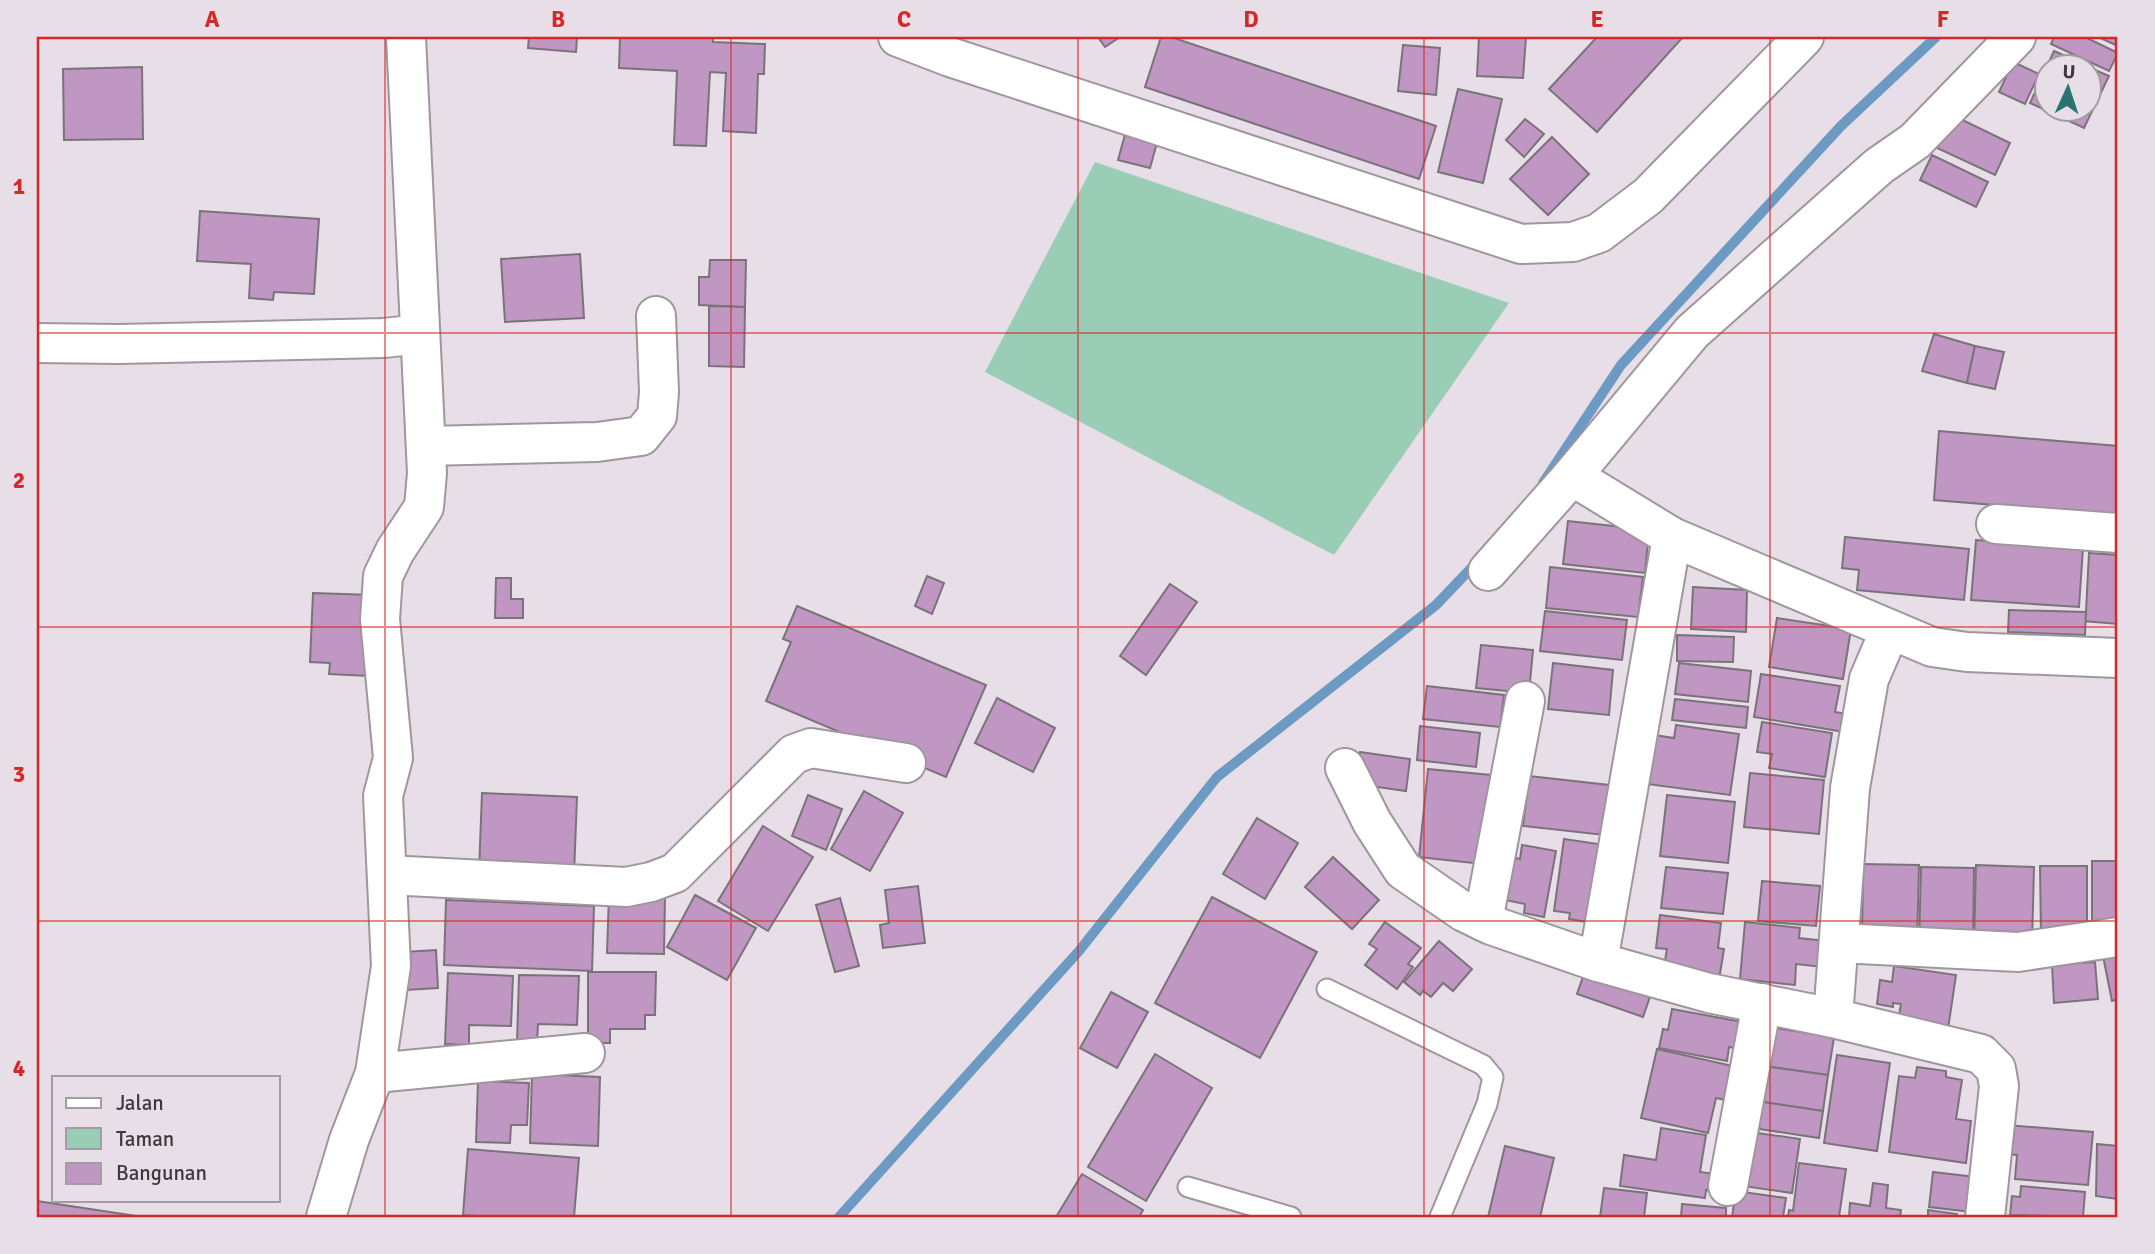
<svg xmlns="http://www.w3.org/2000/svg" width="2155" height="1254" viewBox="0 0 2155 1254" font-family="Signika,sans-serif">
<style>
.green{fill:#9acdb6}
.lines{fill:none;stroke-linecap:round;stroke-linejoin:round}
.stream{stroke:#6c9ac3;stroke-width:10}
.building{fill:#c096c2;stroke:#7b737b;stroke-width:2}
.service-casing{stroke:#9f969e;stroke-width:23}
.minor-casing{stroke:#9f969e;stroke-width:42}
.tertiary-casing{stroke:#9f969e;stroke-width:42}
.service{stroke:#fff;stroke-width:19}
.minor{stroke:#fff;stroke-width:38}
.tertiary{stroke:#fff;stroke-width:38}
.grid{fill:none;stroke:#d62828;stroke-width:2;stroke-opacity:0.55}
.neatline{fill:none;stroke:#d62828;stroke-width:2.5}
.grid-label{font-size:23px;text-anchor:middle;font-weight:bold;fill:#d62828}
</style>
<rect width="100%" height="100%" fill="#e8dee7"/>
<path class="green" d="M1095 162 1509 303 1334 555 985 372Z"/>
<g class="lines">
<g class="stream">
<path d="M1543 483 1621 365 1841 126 1936 37"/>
<path d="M839 1217 1079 951 1217 777 1436 605 1479 560"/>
</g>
</g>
<g class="building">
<path d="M529 37H577L576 52 528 48Z"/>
<path d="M620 37H713V42L765 44 764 74H758L756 133 723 131 726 73 710 72 706 146 674 145 677 71 619 68Z"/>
<path d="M1098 37H1120L1105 47Z"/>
<path d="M1161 37H1171L1436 126 1419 179 1145 87Z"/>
<path d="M1479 37H1526L1523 78 1477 76Z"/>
<path d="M1597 37H1683L1597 132 1549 89Z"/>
<path d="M2054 37H2085L2118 53 2109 71 2051 44Z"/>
<path d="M2098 37H2118V46Z"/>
<path d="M1403 45 1440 48 1436 95 1398 91Z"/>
<path d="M2054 51 2088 66H2047Z"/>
<path d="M2013 62 2039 74 2025 104 1999 92Z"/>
<path d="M142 67 143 139 64 140 63 69Z"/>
<path d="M2088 67 2109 76 2084 128 2030 103 2046 68V108H2088Z"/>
<path d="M1458 89 1502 99 1483 183 1438 172Z"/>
<path d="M1950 114 2010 143 1995 175 1935 147Z"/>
<path d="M1525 119 1544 134 1524 157 1506 140Z"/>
<path d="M1126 131 1158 139 1150 168 1118 160Z"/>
<path d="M1552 137 1589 174 1548 215 1510 179Z"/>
<path d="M1932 155 1988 182 1976 207 1920 180Z"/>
<path d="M200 211 319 219 314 294 274 292 273 300 249 298 251 264 197 261Z"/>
<path d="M580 254 584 318 505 322 501 259Z"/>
<path d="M710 260H746L745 307 699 305V277H709Z"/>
<path d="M709 306 745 307 744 367 709 366Z"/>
<path d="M1934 334 1975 346 1967 383 1922 371Z"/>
<path d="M1975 346 2004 352 1995 389 1967 383Z"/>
<path d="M1939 431 2118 446V515L1934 500Z"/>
<path d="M1568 521 1649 530 1645 573 1563 564Z"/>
<path d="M1845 537 1969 549 1964 600 1857 590 1859 570 1842 568Z"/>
<path d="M1976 540 2083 548 2079 607 1971 600Z"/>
<path d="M2089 553 2118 555V624L2083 621 2086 612Z"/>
<path d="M1550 567 1643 577 1638 617 1546 608Z"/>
<path d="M927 576 944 583 932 614 915 606Z"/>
<path d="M496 578H511V599H523V618H495Z"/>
<path d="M1170 584 1197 602 1146 675 1120 656Z"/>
<path d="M1693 587 1747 590 1746 632 1691 629Z"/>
<path d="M313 593 373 595 369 676 329 674 330 663 310 662Z"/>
<path d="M797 606 986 685 946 777 766 701 791 642 783 639Z"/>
<path d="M2009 610 2086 612 2085 635 2008 632Z"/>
<path d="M1545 611 1627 620 1622 660 1540 651Z"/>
<path d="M1777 618 1851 629 1843 679 1769 667Z"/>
<path d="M1677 635 1734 637 1733 662 1677 661Z"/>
<path d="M1481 645 1533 650 1529 693 1476 688Z"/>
<path d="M1553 663 1613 670 1609 715 1548 709Z"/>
<path d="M1679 663 1751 671 1748 702 1675 694Z"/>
<path d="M1761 674 1840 686 1835 712 1854 715 1851 733 1754 717Z"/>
<path d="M1427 686 1504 695 1500 727 1423 719Z"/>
<path d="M997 698 1055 728 1033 772 975 743Z"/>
<path d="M1675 699 1748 707 1746 728 1672 720Z"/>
<path d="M1762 722 1832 733 1825 777 1769 768 1772 754 1757 752Z"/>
<path d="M1676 725 1739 734 1730 795 1647 784 1654 735 1674 738Z"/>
<path d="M1420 726 1480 733 1476 767 1417 760Z"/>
<path d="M1360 752 1410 759 1406 791 1356 784Z"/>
<path d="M1428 769 1491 775 1482 864 1419 857Z"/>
<path d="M1750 773 1824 780 1819 834 1744 827Z"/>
<path d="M1529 776 1609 785 1604 835 1523 826Z"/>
<path d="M864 791 903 813 870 871 831 849Z"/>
<path d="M482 793 577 797 574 875 479 872Z"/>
<path d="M808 795 842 809 826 850 792 836Z"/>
<path d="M1667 795 1735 802 1728 863 1660 856Z"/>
<path d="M1257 818 1298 843 1265 899 1223 874Z"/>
<path d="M763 826 813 857 768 931 718 901Z"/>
<path d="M1564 839 1612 846 1587 922 1569 919 1570 913 1554 911Z"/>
<path d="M1522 845 1556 851 1544 917 1524 913 1525 904 1500 899 1508 856 1520 859Z"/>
<path d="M1333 857 1379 900 1352 929 1305 887Z"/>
<path d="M2092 861H2118V923L2092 924Z"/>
<path d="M1863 864 1919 865 1917 945 1862 943Z"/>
<path d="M1976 865 2034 867 2032 944 1974 943Z"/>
<path d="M2040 866H2087V934H2041Z"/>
<path d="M1666 867 1728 873 1723 914 1661 908Z"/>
<path d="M1921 867 1974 868 1973 946 1919 945Z"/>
<path d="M1762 881 1820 886 1816 926 1758 921Z"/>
<path d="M918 886 925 943 883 948 880 925 889 923 885 890Z"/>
<path d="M609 895 665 897 664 954 607 953Z"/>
<path d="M695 895 756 928 727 980 667 947Z"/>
<path d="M1212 897 1317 952 1260 1058 1155 1003Z"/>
<path d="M840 898 859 966 835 972 816 905Z"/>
<path d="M446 900 594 906 592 971 444 965Z"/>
<path d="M1660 915 1721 923 1718 948 1724 949 1719 980 1663 972 1667 949 1656 948Z"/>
<path d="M1385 922 1421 948 1408 964 1413 967 1397 989 1365 965 1377 949 1369 944Z"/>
<path d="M1745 922 1800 928 1799 938 1825 941 1823 967 1796 964 1795 985 1740 979Z"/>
<path d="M1439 941 1472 969 1453 991 1443 983 1431 997 1423 991 1420 995 1404 982Z"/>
<path d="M436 950 438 988 406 990 404 952Z"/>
<path d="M2118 953V999L2112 1001 2103 956Z"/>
<path d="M2095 962 2098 999 2054 1003 2052 965Z"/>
<path d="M1894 966 1956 975 1948 1029 1898 1021 1901 1004 1893 1003V1007L1877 1004 1880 980 1892 982Z"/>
<path d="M1586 968 1652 991 1643 1017 1577 994Z"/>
<path d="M588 972H656L655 1015H645V1029H610V1043H588Z"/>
<path d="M448 973 513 976 511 1026 469 1025V1045L445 1044Z"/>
<path d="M519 975 579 976 577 1025 538 1024 537 1043H517Z"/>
<path d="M1111 992 1148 1012 1117 1068 1080 1048Z"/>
<path d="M1672 1009 1748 1023 1743 1050 1729 1047 1727 1061 1659 1048 1663 1029 1668 1030Z"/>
<path d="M1761 1026 1834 1037 1828 1075 1756 1065Z"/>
<path d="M1657 1049 1737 1067 1730 1101 1716 1098 1708 1133 1641 1118Z"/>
<path d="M1155 1054 1212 1088 1146 1201 1088 1167Z"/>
<path d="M1837 1055 1890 1063 1877 1151 1824 1143Z"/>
<path d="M1756 1065 1828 1075 1823 1111 1750 1100Z"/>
<path d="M1917 1067 1946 1071V1077L1962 1080 1956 1119 1971 1121 1966 1163 1889 1152 1899 1076 1915 1078Z"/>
<path d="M532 1074 600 1077 598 1146 530 1143Z"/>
<path d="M478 1081 529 1083 527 1125H511L510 1143 476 1142Z"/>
<path d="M1750 1100 1823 1111 1819 1138 1746 1127Z"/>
<path d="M2006 1125 2093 1132 2088 1185 2015 1179 2017 1155 2003 1154Z"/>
<path d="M1661 1128 1706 1135 1700 1172 1723 1175 1720 1192 1706 1190 1705 1198 1620 1186 1624 1155 1656 1160Z"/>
<path d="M1744 1131 1800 1139 1792 1193 1736 1185Z"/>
<path d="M2097 1144 2118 1146V1199L2096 1196Z"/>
<path d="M1505 1146 1554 1158 1540 1217H1488Z"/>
<path d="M468 1149 579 1158 574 1217H489L463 1215Z"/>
<path d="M1799 1163 1846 1169 1839 1217H1788L1789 1210 1793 1211Z"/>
<path d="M1933 1172 1984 1178 1980 1213 1929 1207Z"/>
<path d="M1082 1174 1143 1210 1139 1217H1056Z"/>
<path d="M1873 1183 1888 1185 1886 1208 1901 1210 1900 1217H1849L1850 1203 1870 1206Z"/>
<path d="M2021 1186 2085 1192 2083 1217 2010 1215 2012 1196 2020 1197Z"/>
<path d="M1604 1188 1647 1193 1644 1217H1600Z"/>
<path d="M1736 1191 1786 1198 1783 1217H1732Z"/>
<path d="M37 1201 143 1217H37Z"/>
<path d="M1682 1204 1726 1208V1217H1681Z"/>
<path d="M1928 1210 1957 1214 1956 1217H1928Z"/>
</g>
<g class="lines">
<g class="service-casing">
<g id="service">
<path d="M1327 989 1483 1065 1493 1077 1487 1104 1440 1217"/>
<path d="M1188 1187 1291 1217"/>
</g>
</g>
<g class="minor-casing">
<g id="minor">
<path d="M898 37 950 57 1521 244 1573 242 1599 233 1648 196 1804 37"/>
<path d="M37 343 119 344 384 338 420 334"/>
<path d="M426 446 597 442 641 436 657 416 659 392 656 316"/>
<path d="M1572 476 1672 537 1932 647 1967 652 2118 658"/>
<path d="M1996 524 2118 533"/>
<path d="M1488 571 1572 476 1692 332 1879 166 1915 141 2016 37"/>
<path d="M1345 768 1372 822 1403 870 1464 912 1491 925 1598 962 1709 993 1833 1018 1981 1054 1996 1069 1999 1086 1985 1217"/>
<path d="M387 875 626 887 651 882 675 873 794 754 811 748 906 763"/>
<path d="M1483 921 1525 701"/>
<path d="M1839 943 2018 952 2118 937"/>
<path d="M1598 962 1672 537"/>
<path d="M1833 1018 1850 788 1869 679 1890 630"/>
<path d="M375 1073 585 1053"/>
<path d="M1728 1186 1762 1003"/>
</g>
</g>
<g class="tertiary-casing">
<path id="tertiary" d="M326 1217 349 1140 375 1073 391 966 383 796 393 758 380 619 383 576 395 551 424 507 427 473 406 37"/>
</g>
<use href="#service" class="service"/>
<use href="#minor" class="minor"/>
<use href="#tertiary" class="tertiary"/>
</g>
<path class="grid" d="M385 37V1217M731 37V1217M1078 37V1217M1424 37V1217M1770 37V1217M37 333H2118M37 627H2118M37 921H2118"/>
<rect width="2155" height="1254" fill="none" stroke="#e8dee7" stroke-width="77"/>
<rect x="52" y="1076" width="228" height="126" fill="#e8dee7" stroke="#a49ca3" stroke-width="2"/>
<rect x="66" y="1098" width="35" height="10" fill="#ffffff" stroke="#a49ca3" stroke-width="2"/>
<text x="116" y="1110" font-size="21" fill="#3d393d">Jalan</text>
<rect x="66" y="1128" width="35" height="21" fill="#9acdb6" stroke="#a49ca3" stroke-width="2"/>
<text x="116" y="1146" font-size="21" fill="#3d393d">Taman</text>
<rect x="66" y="1163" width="35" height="21" fill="#c096c2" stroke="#a49ca3" stroke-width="2"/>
<text x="116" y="1180" font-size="21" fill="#3d393d">Bangunan</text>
<g transform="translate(2068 88) rotate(3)"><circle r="33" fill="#e8dee7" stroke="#a49ca3" stroke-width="2"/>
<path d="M0-5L12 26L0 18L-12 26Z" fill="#2a7470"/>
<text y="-10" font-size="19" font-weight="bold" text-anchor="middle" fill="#3d393d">U</text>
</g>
<rect x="38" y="38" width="2078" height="1178" class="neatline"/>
<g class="grid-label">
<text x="212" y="27">A</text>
<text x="558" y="27">B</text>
<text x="904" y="27">C</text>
<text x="1251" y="27">D</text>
<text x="1597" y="27">E</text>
<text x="1943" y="27">F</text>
<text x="19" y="194">1</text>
<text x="19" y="488">2</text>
<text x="19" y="782">3</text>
<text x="19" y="1076">4</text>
</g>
</svg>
